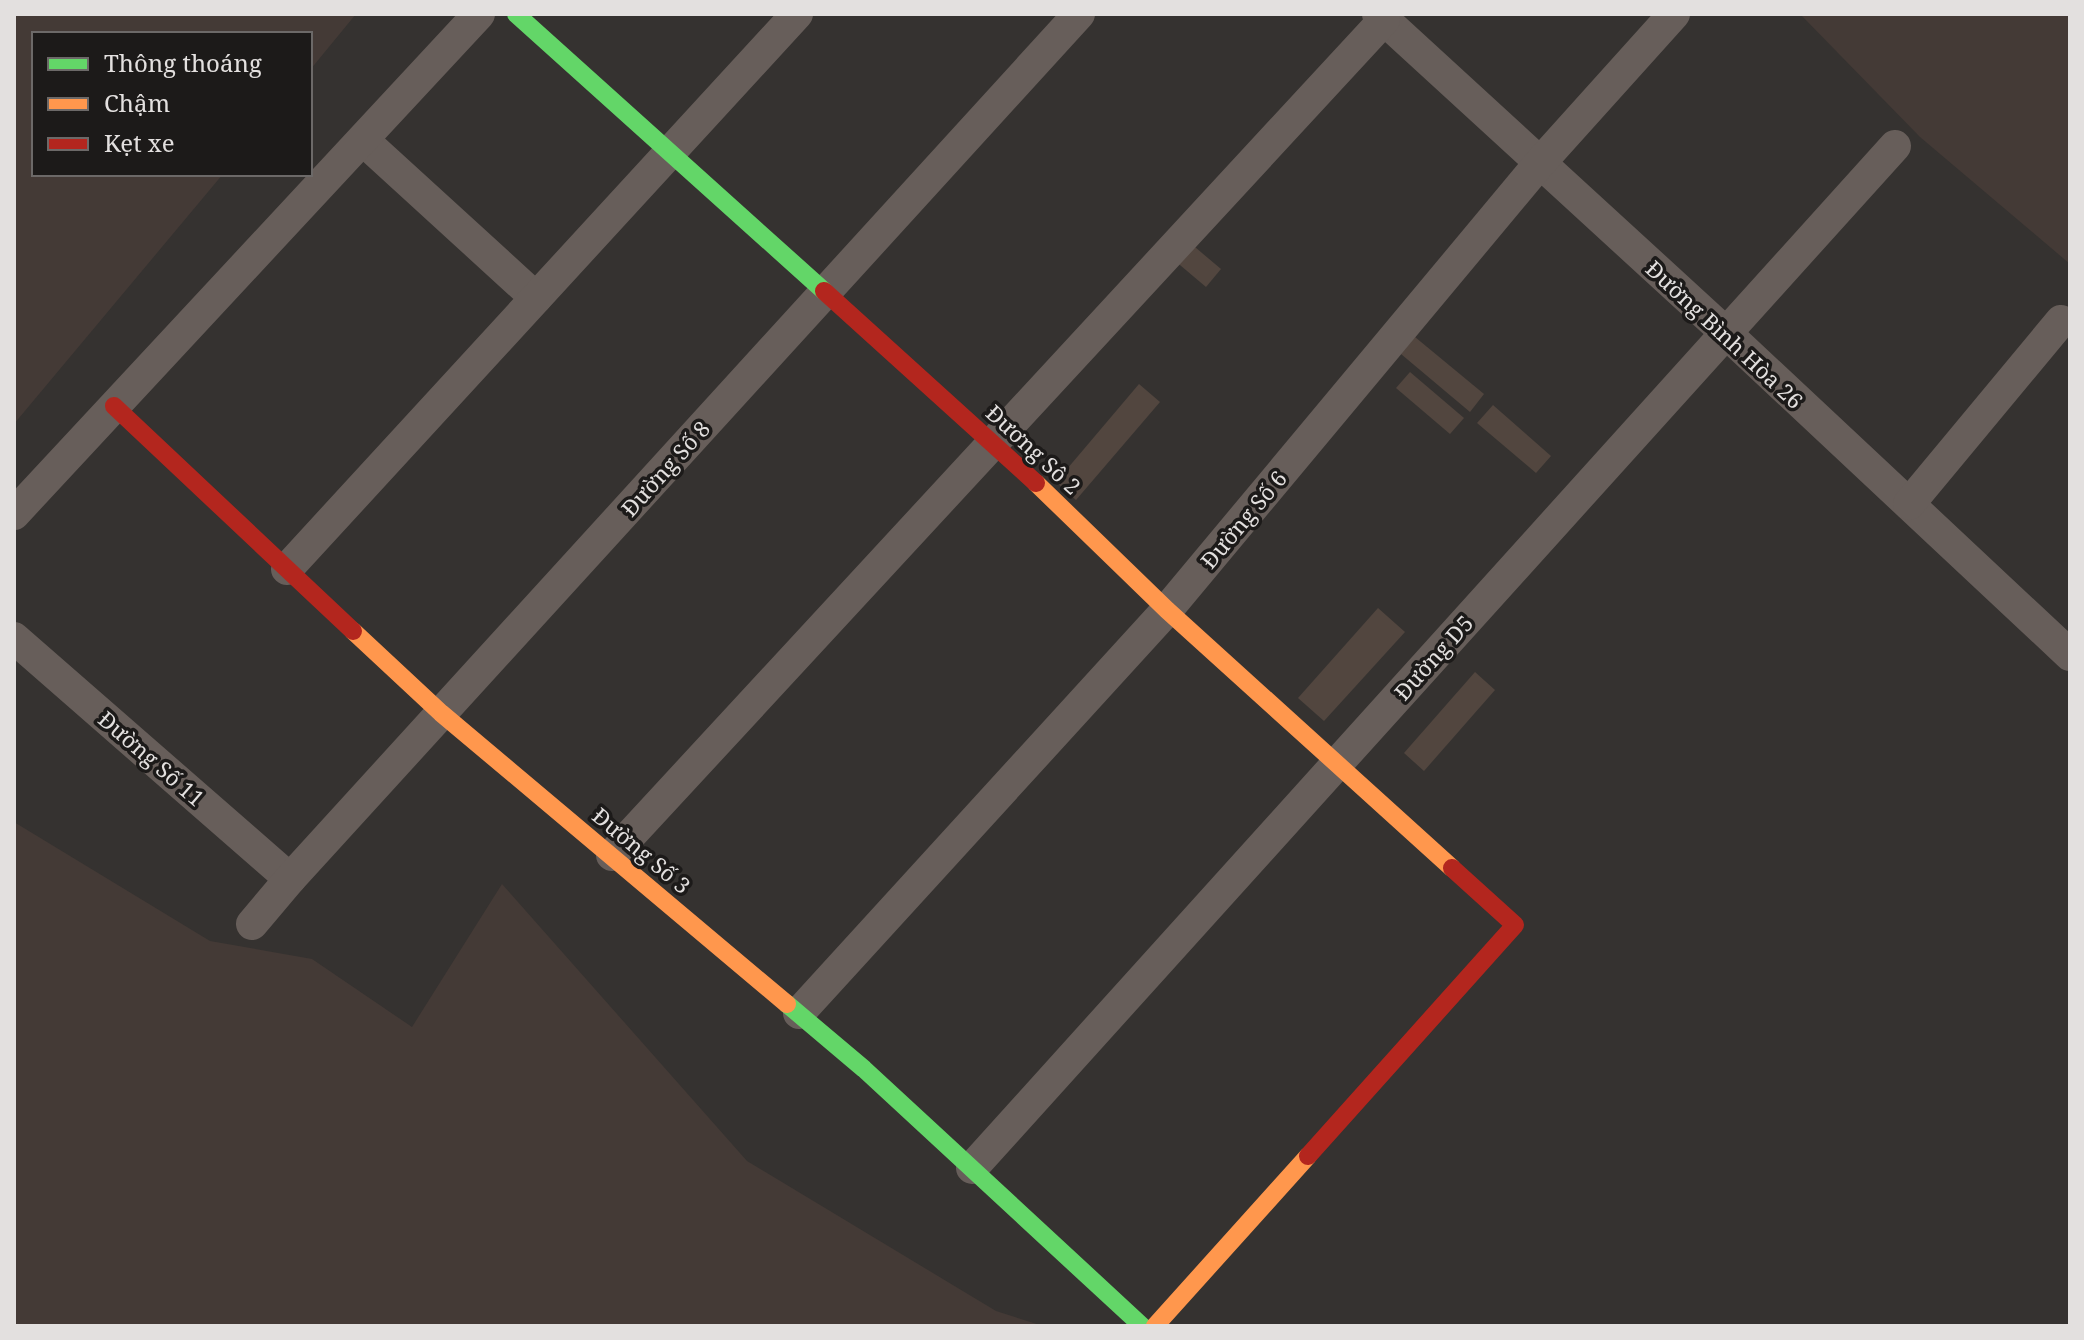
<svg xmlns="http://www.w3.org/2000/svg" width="2084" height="1340" viewBox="0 0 2084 1340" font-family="'Noto Serif',serif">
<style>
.built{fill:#443a36}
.building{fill:#52463f}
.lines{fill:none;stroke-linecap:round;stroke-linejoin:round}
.street{stroke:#675e5a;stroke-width:32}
.fast{stroke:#63d668;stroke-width:18}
.slow{stroke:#ff974d;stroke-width:18}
.jam{stroke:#b3261e;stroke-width:18}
.labels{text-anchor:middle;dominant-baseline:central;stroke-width:7;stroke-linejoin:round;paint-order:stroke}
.street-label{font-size:22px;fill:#e3e0df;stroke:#1c1a19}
</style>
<rect width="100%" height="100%" fill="#353230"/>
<g class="built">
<path d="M14 14H356L310 70V34H34V174H223L14 424Z"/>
<path d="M1800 14H2070V264L1920 137Z"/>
<path d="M14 822 210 941 312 959 412 1027 502 884 747 1161 996 1311 1043 1326H14Z"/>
</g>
<g class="building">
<path d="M1189 242 1221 269 1206 287 1174 260Z"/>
<path d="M1415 337 1484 394 1470 412 1401 354Z"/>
<path d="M1410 372 1464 418 1450 434 1396 388Z"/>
<path d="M1139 384 1160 402 1076 500 1056 482Z"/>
<path d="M1493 405 1551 456 1536 473 1477 423Z"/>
<path d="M1378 608 1405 632 1324 721 1298 698Z"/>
<path d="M1475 672 1495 690 1424 771 1404 753Z"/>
</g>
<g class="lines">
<g class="street">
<path d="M1378 14 1726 333 2070 655"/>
<path d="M363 140 536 298"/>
<path d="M1909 504 2061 321"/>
<path d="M14 514 479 14"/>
<path d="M287 569 797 14"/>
<path d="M14 638 290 879"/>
<path d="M612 855 1384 20"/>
<path d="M252 924 290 879 1079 14"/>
<path d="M799 1013 1167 610 1539 164 1674 14"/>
<path d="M972 1168 1895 146"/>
</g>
<g class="fast">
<path d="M516 14 824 291"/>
<path d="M787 1004 864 1069 1142 1326"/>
</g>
<g class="slow">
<path d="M1036 483 1167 610 1452 868"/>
<path d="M353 631 441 713 787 1004"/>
<path d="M1155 1326 1308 1156"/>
</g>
<g class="jam">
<path d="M824 291 1036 483"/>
<path d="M114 406 353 631"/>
<path d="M1308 1156 1515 925 1452 868"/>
</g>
</g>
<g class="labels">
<g class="street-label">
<text transform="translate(1725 334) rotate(43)">Đường Bình Hòa 26</text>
<text transform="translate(1034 449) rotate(43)">Đương Sô 2</text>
<text transform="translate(665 468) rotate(-48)">Đường Số 8</text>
<text transform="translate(1243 519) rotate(-50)">Đường Số 6</text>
<text transform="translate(1433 657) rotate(-48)">Đường D5</text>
<text transform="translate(152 758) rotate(41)">Đường Số 11</text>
<text transform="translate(642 850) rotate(40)">Đường Số 3</text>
</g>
</g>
<rect width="2084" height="1340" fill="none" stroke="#e3e0df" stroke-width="32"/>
<rect x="32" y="32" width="280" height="144" fill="#1c1a19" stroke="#6c6968" stroke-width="2"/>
<rect x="48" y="58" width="40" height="12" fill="#63d668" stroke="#6c6968" stroke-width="2"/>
<text x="104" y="72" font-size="24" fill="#e3e0df">Thông thoáng</text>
<rect x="48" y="98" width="40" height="12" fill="#ff974d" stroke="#6c6968" stroke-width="2"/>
<text x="104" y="112" font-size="24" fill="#e3e0df">Chậm</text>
<rect x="48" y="138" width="40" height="12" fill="#b3261e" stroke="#6c6968" stroke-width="2"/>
<text x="104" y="152" font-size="24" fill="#e3e0df">Kẹt xe</text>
</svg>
